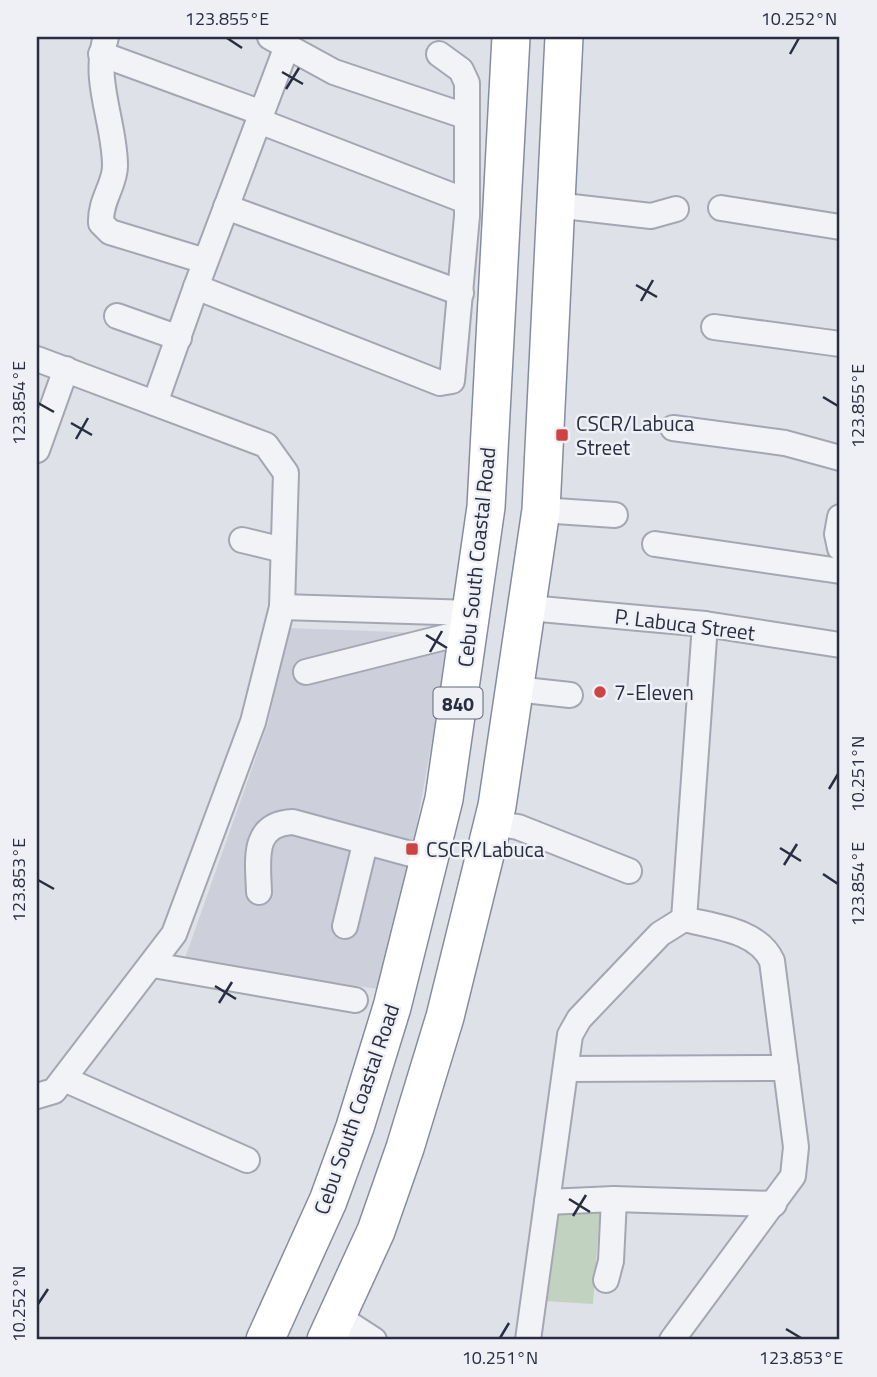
<svg xmlns="http://www.w3.org/2000/svg" width="877" height="1377" viewBox="0 0 877 1377" font-family="'Titillium Web',sans-serif">
<style>
.built{fill:#cdd0da}
.green{fill:#c2d2c0}
.lines{fill:none;stroke-linecap:round;stroke-linejoin:round}
.minor-casing{stroke:#a4a7b2;stroke-width:28}
.highway-casing{stroke:#868c9f;stroke-width:40}
.minor{stroke:#f2f3f7;stroke-width:24}
.highway{stroke:#fff;stroke-width:37}
.ticks{fill:none;stroke:#282d3f;stroke-width:2.5}
.poi-dot{fill:#ce4443;stroke:#eef0f6;stroke-width:2.5}
.labels{text-anchor:middle;dominant-baseline:central;stroke-width:5;stroke-linejoin:round;paint-order:stroke}
.shield{fill:#eef0f6;stroke:#636876;stroke-width:2}
.shield-label{font-size:19px;font-weight:bold;fill:#282d3f}
.poi-label{font-size:21px;fill:#282d3f;stroke:#eef0f6;text-anchor:start}
.street-label{font-size:21px;fill:#282d3f;stroke:#eef0f6}
.neatline{fill:none;stroke:#282d3f;stroke-width:2.5}
.ticks-label{font-size:18px;text-anchor:middle;fill:#282d3f}
</style>
<rect width="100%" height="100%" fill="#dfe1e8"/>
<path class="built" d="M289 628 451 634 416 830 378 989 184 961 268 723Z"/>
<path class="green" d="M551 1206 600 1209 593 1304 544 1301Z"/>
<g class="lines">
<g class="minor-casing">
<g id="minor">
<path d="M106 37C92 81 115 122 115 166 115 185 100 200 101 223L110 232 205 261"/>
<path d="M270 37 334 72 465 116"/>
<path d="M101 54 262 113"/>
<path d="M259 121 466 201"/>
<path d="M555 205 651 216 676 209"/>
<path d="M226 207 461 293"/>
<path d="M721 208 840 227"/>
<path d="M196 287 440 383 452 381 467 216V83L461 70 439 54"/>
<path d="M117 316 179 338"/>
<path d="M714 327 840 344"/>
<path d="M37 359 266 445 286 473 282 607 253 722 174 934 54 1091 37 1096"/>
<path d="M155 403 196 287 287 46"/>
<path d="M673 428 785 443 840 458"/>
<path d="M37 450 66 369"/>
<path d="M541 510 615 515"/>
<path d="M840 517 837 534 840 548"/>
<path d="M242 540 283 550"/>
<path d="M655 544 840 571"/>
<path d="M282 607 472 613"/>
<path d="M529 608 705 624 840 645"/>
<path d="M306 672 469 631"/>
<path d="M515 689 570 695"/>
<path d="M493 823 518 827 629 871"/>
<path d="M259 892C258 860 251 824 293 822L429 859"/>
<path d="M345 926 365 844"/>
<path d="M153 965 355 1000"/>
<path d="M566 1069 786 1068"/>
<path d="M64 1079 247 1160"/>
<path d="M547 1202 614 1199 774 1204"/>
<path d="M606 1280 611 1261 614 1199"/>
<path d="M337 1316 374 1340"/>
<path d="M528 1340 570 1035 579 1019 660 934 684 919 705 624"/>
<path d="M672 1340 793 1176 796 1147 772 961C758 930 715 927 684 919"/>
</g>
</g>
<g class="highway-casing">
<g id="highway">
<path d="M265 1340 328 1201 355 1127 392 1007 444 799 486 507 511 37"/>
<path d="M326 1340 376 1231 405 1148 445 1017 497 806 541 510 564 37"/>
</g>
</g>
<use href="#minor" class="minor"/>
<use href="#highway" class="highway"/>
</g>
<path class="ticks" d="M227 38 242 48M790 54 799 38M282 72 303 84M286 89 299 68M636 285 657 297M641 301 653 280M823 397 838 406M38 403 54 412M71 423 92 435M76 439 88 418M426 635 447 648M430 652 442 631M829 789 838 774M780 848 801 861M784 865 797 844M823 874 838 884M38 880 54 889M215 986 236 999M219 1003 232 982M569 1199 590 1212M573 1216 586 1195M38 1304 48 1289M786 1329 801 1338M500 1338 509 1323"/>
<g class="poi-dot">
<rect x="555" y="428" width="14" height="14" rx="3.5"/>
<circle cx="600" cy="692" r="7"/>
<rect x="405" y="842" width="14" height="14" rx="3.5"/>
</g>
<g class="labels">
<rect class="shield" x="433.5" y="687.5" width="49" height="31" rx="5"/>
<g class="shield-label">
<text x="458" y="703">840</text>
</g>
<g class="poi-label">
<text x="576" y="423">CSCR/Labuca<tspan x="576" dy="24">Street</tspan></text>
<text x="614" y="692">7-Eleven</text>
<text x="426" y="849">CSCR/Labuca</text>
</g>
<g class="street-label">
<text transform="translate(476 557) rotate(-84)">Cebu South Coastal Road</text>
<text transform="translate(685 624) rotate(7)">P. Labuca Street</text>
<text transform="translate(356 1109) rotate(-71)">Cebu South Coastal Road</text>
</g>
</g>
<rect width="877" height="1377" fill="none" stroke="#eef0f6" stroke-width="77"/>
<rect x="38" y="38" width="800" height="1300" class="neatline"/>
<g class="ticks-label">
<text x="227" y="25">123.855°E</text>
<text x="799" y="25">10.252°N</text>
<text transform="translate(19 403) rotate(-90)" y="6">123.854°E</text>
<text transform="translate(858 406) rotate(-90)" y="6">123.855°E</text>
<text transform="translate(858 774) rotate(-90)" y="6">10.251°N</text>
<text transform="translate(19 880) rotate(-90)" y="6">123.853°E</text>
<text transform="translate(858 884) rotate(-90)" y="6">123.854°E</text>
<text transform="translate(19 1304) rotate(-90)" y="6">10.252°N</text>
<text x="500" y="1364">10.251°N</text>
<text x="801" y="1364">123.853°E</text>
</g>
</svg>
